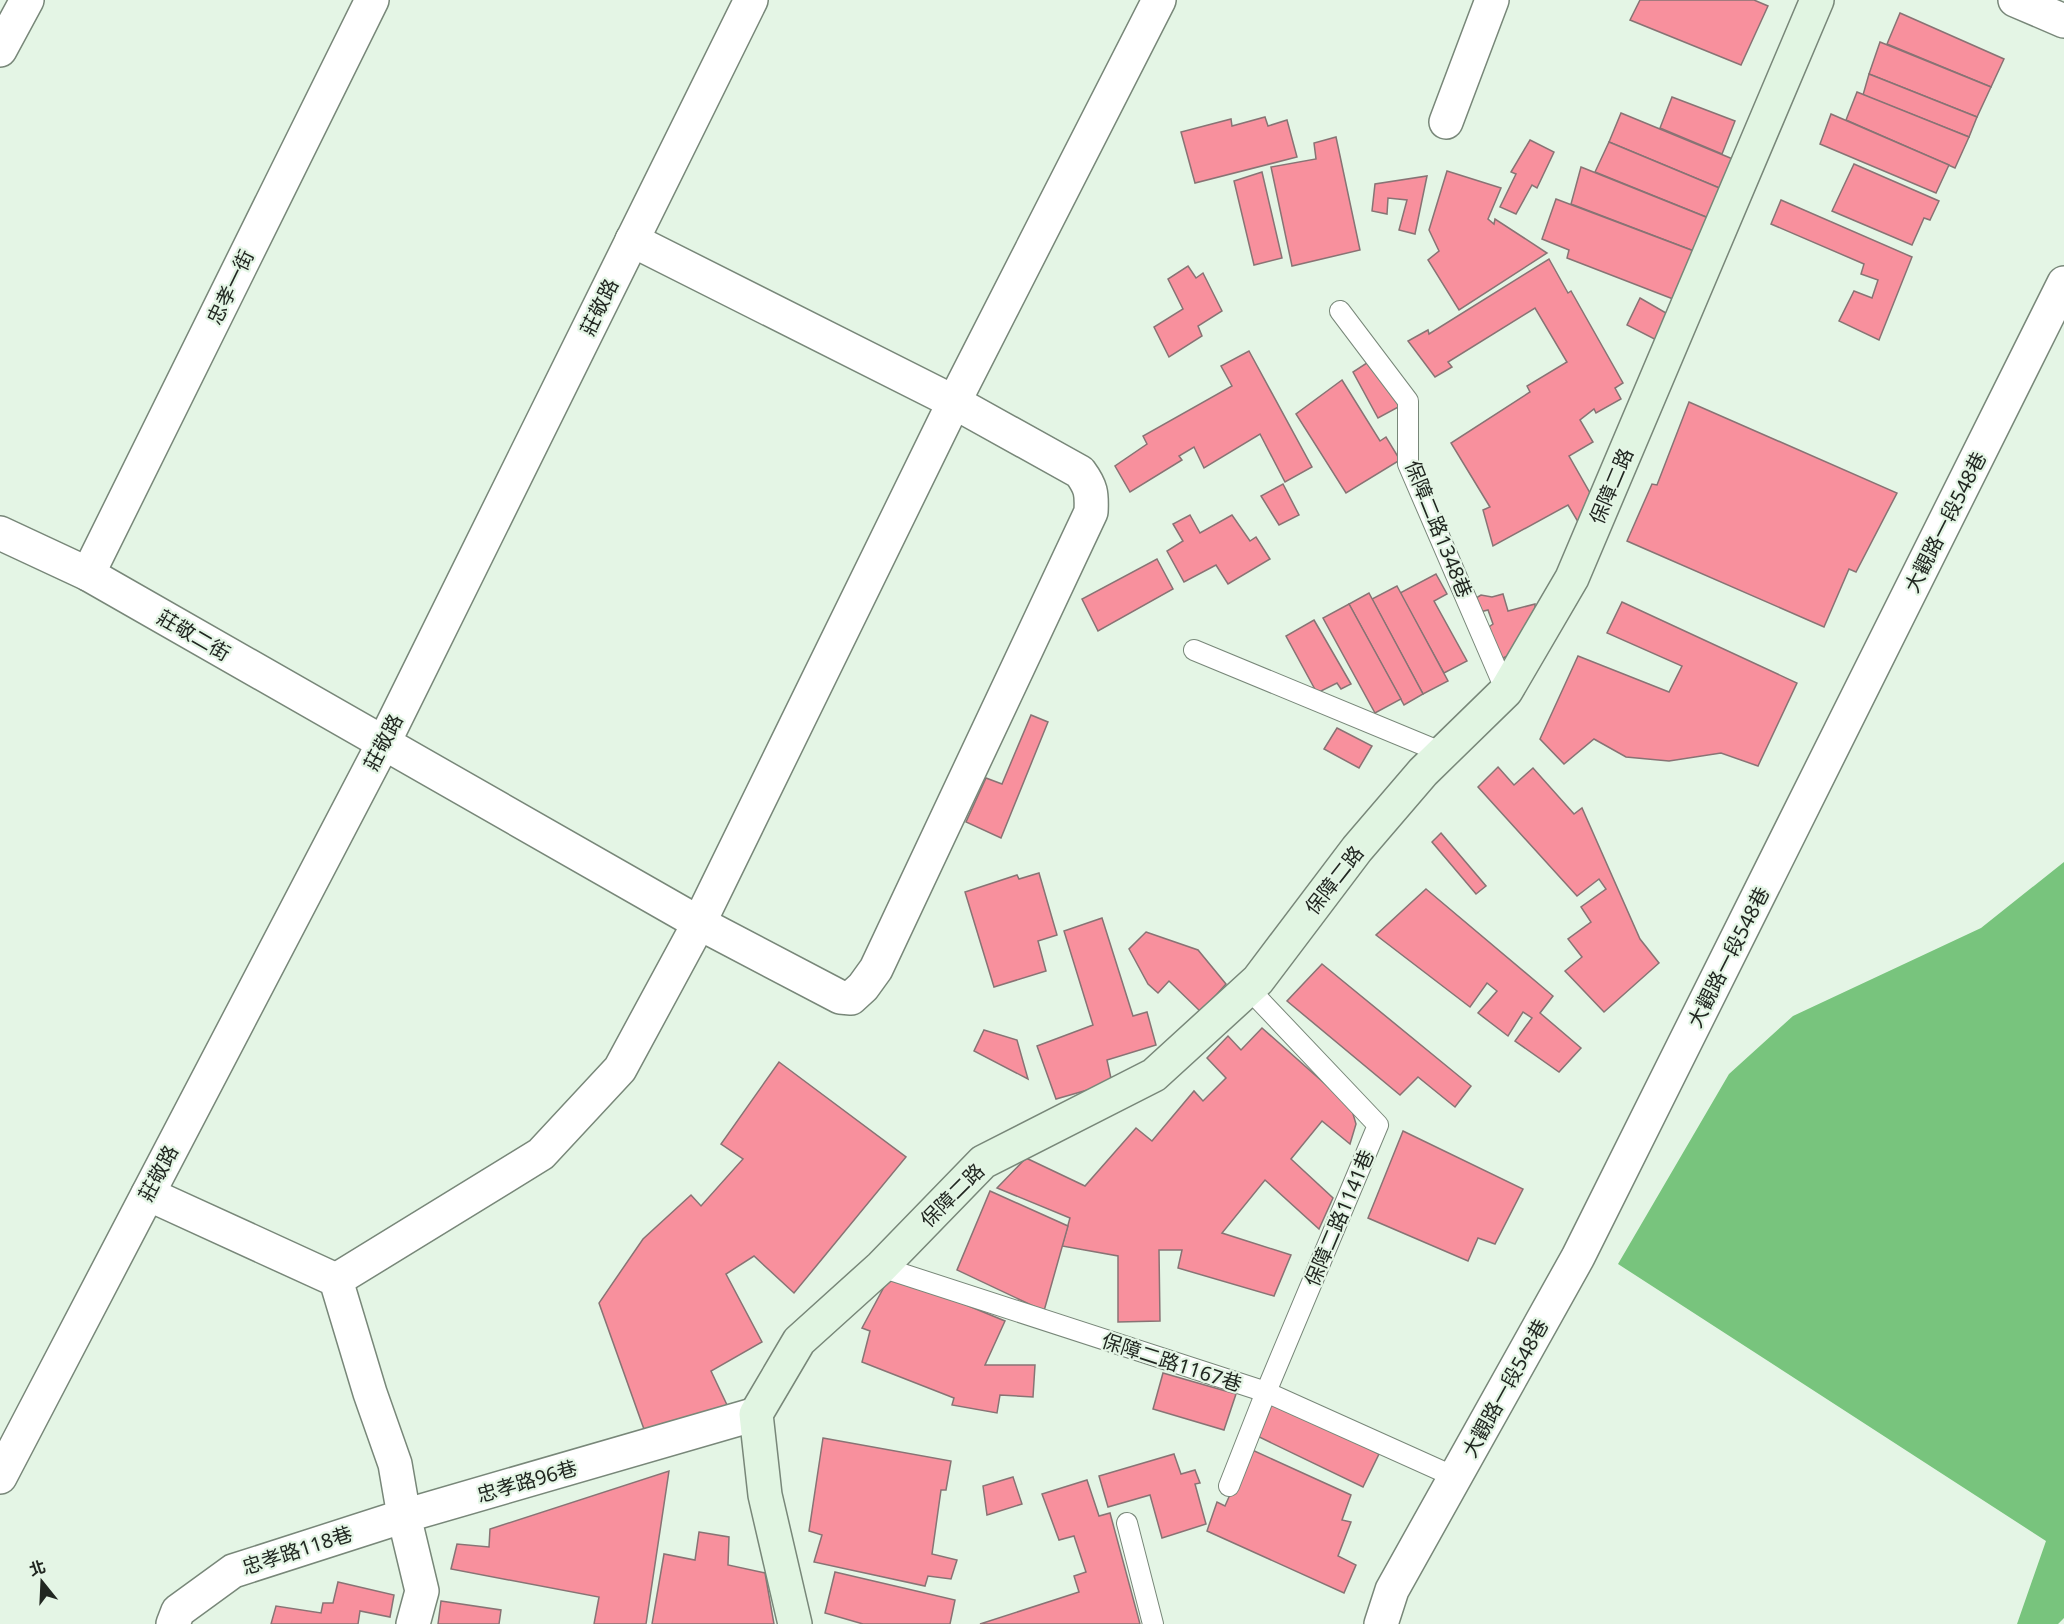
<svg xmlns="http://www.w3.org/2000/svg" width="2064" height="1624" viewBox="0 0 2064 1624" font-family="'Noto Sans','Noto Sans TC',sans-serif">
<style>
.water{fill:#78c47d}
.building{fill:#f8909d;stroke:#887374;stroke-width:1.5}
.lines{fill:none;stroke-linecap:round;stroke-linejoin:round}
.lane-casing{stroke:#788779;stroke-width:22}
.street-casing{stroke:#788779;stroke-width:36}
.secondary-casing{stroke:#788779;stroke-width:36}
.lane{stroke:#fff;stroke-width:20}
.street{stroke:#fff;stroke-width:33}
.secondary{stroke:#e1f5e2;stroke-width:33}
.labels{text-anchor:middle;dominant-baseline:central;stroke-width:4.5;stroke-linejoin:round;paint-order:stroke}
.street-label{font-size:20px;fill:#212721;stroke:#e4f5e5}
</style>
<rect width="100%" height="100%" fill="#e4f5e5"/>
<path class="water" d="M2064 862V1618L2058 1624H2017L2046 1541 1618 1264 1729 1074 1793 1016 1981 928Z"/>
<g class="building">
<path d="M1640 0H1754L1768 6 1741 65 1630 20Z"/>
<path d="M1900 13 2004 59 1991 87 1887 44Z"/>
<path d="M1880 42 1991 87 1977 117 1869 74Z"/>
<path d="M1869 74 1977 117 1969 137 1863 95Z"/>
<path d="M1857 92 1969 137 1955 168 1846 120Z"/>
<path d="M1672 97 1735 121 1722 154 1660 128Z"/>
<path d="M1621 113 1740 162 1729 192 1609 142Z"/>
<path d="M1831 114 1949 165 1936 193 1820 144Z"/>
<path d="M1265 117 1268 126 1287 120 1297 157 1195 183 1181 132 1231 119 1232 126Z"/>
<path d="M1336 137 1360 250 1292 266 1271 167 1316 159 1314 143Z"/>
<path d="M1530 140 1554 152 1537 188 1532 185 1516 214 1500 207 1516 174 1511 172Z"/>
<path d="M1609 142 1729 192 1721 223 1595 172Z"/>
<path d="M1854 164 1939 201 1930 220 1924 218 1912 245 1832 211Z"/>
<path d="M1581 167 1721 223 1707 256 1571 204Z"/>
<path d="M1447 171 1501 188 1488 219 1494 224 1495 219 1547 253 1459 310 1428 260 1439 251 1429 230Z"/>
<path d="M1262 172 1282 258 1254 265 1234 181Z"/>
<path d="M1427 176 1415 234 1399 230 1407 200 1388 198 1387 214 1372 211 1375 184Z"/>
<path d="M1556 199 1707 256 1686 304 1567 258 1569 250 1542 239Z"/>
<path d="M1781 200 1912 257 1879 340 1839 321 1854 291 1872 298 1878 280 1861 274 1864 264 1771 224Z"/>
<path d="M1549 259 1568 293 1571 291 1623 383 1615 388 1621 399 1596 413 1594 409 1580 420 1593 442 1569 456 1602 514 1590 542 1568 505 1493 546 1483 510 1490 507 1451 443 1530 392 1527 386 1567 362 1535 308 1448 362 1452 367 1435 377 1408 341 1428 330 1429 334Z"/>
<path d="M1188 266 1196 278 1203 273 1222 311 1198 326 1202 336 1169 357 1154 327 1183 309 1168 279Z"/>
<path d="M1640 298 1680 321 1670 347 1627 325Z"/>
<path d="M1249 351 1312 467 1285 482 1260 434 1204 468 1194 447 1179 456 1182 460 1130 492 1115 466 1147 444 1143 436 1232 386 1221 366Z"/>
<path d="M1382 353 1404 404 1378 418 1353 372Z"/>
<path d="M1342 380 1380 441 1386 437 1400 460 1346 493 1296 414Z"/>
<path d="M1689 402 1897 493 1856 572 1849 569 1824 627 1627 541 1652 484 1657 485Z"/>
<path d="M1283 484 1299 515 1279 525 1261 496Z"/>
<path d="M1190 515 1200 533 1232 515 1250 541 1256 537 1270 559 1228 584 1216 565 1184 582 1167 551 1183 541 1173 524Z"/>
<path d="M1157 559 1173 589 1098 631 1082 599Z"/>
<path d="M1436 574 1447 594 1434 601 1467 661 1444 673 1400 593Z"/>
<path d="M1397 586 1448 681 1423 694 1372 599Z"/>
<path d="M1369 593 1423 694 1404 705 1349 604Z"/>
<path d="M1503 594 1508 611 1535 604 1536 642 1499 660 1486 629 1493 624 1488 610 1472 614 1469 602 1481 595 1492 597Z"/>
<path d="M1622 602 1797 683 1758 766 1721 753 1669 761 1626 757 1594 739 1564 764 1540 739 1578 656 1669 692 1682 666 1607 633Z"/>
<path d="M1349 604 1401 699 1375 713 1323 618Z"/>
<path d="M1314 620 1351 684 1341 689 1337 683 1317 693 1286 636Z"/>
<path d="M1031 715 1048 722 1001 838 966 822 986 778 1002 784Z"/>
<path d="M1337 728 1372 746 1359 768 1324 749Z"/>
<path d="M1498 767 1514 785 1533 768 1574 814 1582 808 1640 939 1659 963 1604 1012 1565 971 1582 957 1568 939 1591 922 1581 907 1606 889 1599 879 1577 896 1478 787Z"/>
<path d="M1441 833 1486 886 1476 894 1432 842Z"/>
<path d="M1039 873 1057 935 1038 941 1046 971 994 987 965 892 1017 875 1019 879Z"/>
<path d="M1426 889 1553 996 1540 1013 1581 1048 1559 1072 1515 1041 1532 1018 1523 1012 1508 1036 1478 1013 1497 991 1487 983 1470 1007 1376 935Z"/>
<path d="M1102 918 1133 1016 1147 1012 1156 1045 1107 1060 1112 1083 1056 1099 1037 1046 1093 1025 1064 931Z"/>
<path d="M1146 932 1198 950 1226 984 1201 1012 1169 981 1158 993 1148 984 1129 949Z"/>
<path d="M1322 964 1471 1086 1455 1107 1418 1077 1400 1095 1287 1001Z"/>
<path d="M1262 1028 1351 1107 1356 1124 1350 1144 1322 1121 1291 1159 1333 1198 1319 1229 1265 1180 1222 1233 1291 1255 1274 1296 1178 1268 1182 1250H1159L1160 1321 1118 1322V1256L1062 1246 1070 1218 997 1188 1026 1158 1085 1186 1136 1128 1152 1141 1194 1091 1203 1101 1226 1078 1207 1058 1228 1036 1241 1050Z"/>
<path d="M984 1030 1017 1040 1028 1079 974 1051Z"/>
<path d="M779 1062 906 1157 794 1293 754 1256 726 1274 762 1342 711 1371 728 1407 645 1432 599 1303 643 1239 691 1195 701 1206 743 1159 721 1144Z"/>
<path d="M1403 1131 1523 1189 1495 1244 1478 1238 1468 1261 1368 1218Z"/>
<path d="M990 1191 1068 1226 1044 1311 957 1270Z"/>
<path d="M891 1274 1005 1321 985 1365H1035L1033 1397 1000 1395 997 1413 952 1405 954 1398 862 1362 870 1331 862 1328Z"/>
<path d="M1163 1373 1236 1394 1224 1430 1153 1409Z"/>
<path d="M1272 1399 1379 1454 1363 1487 1255 1435Z"/>
<path d="M823 1438 951 1461 946 1490H941L932 1554 957 1560 951 1579 928 1576 925 1586 814 1562 822 1535 809 1531Z"/>
<path d="M1250 1449 1351 1495 1342 1520 1351 1522 1338 1556 1356 1565 1344 1593 1207 1531 1217 1502 1225 1506Z"/>
<path d="M1174 1454 1181 1474 1195 1470 1200 1483 1195 1484 1206 1524 1162 1538 1150 1495 1108 1507 1099 1476Z"/>
<path d="M669 1471 646 1624H594L599 1597 451 1569 457 1544 489 1547 490 1529Z"/>
<path d="M1013 1477 1022 1504 987 1515 983 1486Z"/>
<path d="M1087 1480 1099 1516 1110 1513 1140 1624H980L1079 1592 1074 1576 1086 1572 1074 1536 1059 1540 1042 1494Z"/>
<path d="M699 1532 729 1537 728 1565 765 1573 774 1624H652L664 1554 695 1560Z"/>
<path d="M835 1572 955 1600 950 1624H863L825 1613Z"/>
<path d="M338 1582 394 1595 390 1617 360 1611 358 1624H271L276 1606 321 1613 323 1603H333Z"/>
<path d="M441 1601 501 1610 499 1624H438Z"/>
</g>
<g class="lines">
<g class="lane-casing">
<g id="lane">
<path d="M1340 311 1408 401V464L1506 691"/>
<path d="M1194 650 1443 753"/>
<path d="M881 1267 1266 1392 1455 1477"/>
<path d="M1229 1486 1266 1392 1378 1125 1248 988"/>
<path d="M1127 1523 1153 1624"/>
</g>
</g>
<g class="street-casing">
<g id="street">
<path d="M2015 0 2064 21"/>
<path d="M0 50 27 0"/>
<path d="M1446 122 1492 0"/>
<path d="M0 533 88 574 699 923 840 997 851 998 863 987 876 969 1091 512C1092 493 1091 487 1080 472L954 402 632 240"/>
<path d="M88 574 372 0"/>
<path d="M148 1194 336 1280 370 1393 395 1464 404 1516 233 1571 178 1611 173 1624"/>
<path d="M336 1280 541 1154 620 1069 699 923 954 402 1159 0"/>
<path d="M0 1477 383 744 751 0"/>
<path d="M413 1624 422 1591 404 1516 756 1414"/>
<path d="M1381 1624 1392 1590 1578 1257 2064 283"/>
</g>
</g>
<g class="secondary-casing">
<path id="secondary" d="M795 1624 765 1495 756 1414 799 1341 881 1267 983 1162 1154 1075 1258 980 1357 849 1423 772 1506 691 1572 578 1817 0"/>
</g>
<use href="#lane" class="lane"/>
<use href="#street" class="street"/>
<use href="#secondary" class="secondary"/>
</g>
<g class="labels">
<g class="street-label">
<text transform="translate(230 287) rotate(-64)">忠孝一街</text>
<text transform="translate(599 307) rotate(-64)">莊敬路</text>
<text transform="translate(1611 486) rotate(-67)">保障二路</text>
<text transform="translate(1945 522) rotate(-63)">大觀路一段548巷</text>
<text transform="translate(1439 529) rotate(68)">保障二路1348巷</text>
<text transform="translate(194 635) rotate(30)">莊敬二街</text>
<text transform="translate(383 742) rotate(-63)">莊敬路</text>
<text transform="translate(1334 880) rotate(-52)">保障二路</text>
<text transform="translate(1728 957) rotate(-63)">大觀路一段548巷</text>
<text transform="translate(158 1173) rotate(-62)">莊敬路</text>
<text transform="translate(952 1195) rotate(-45)">保障二路</text>
<text transform="translate(1339 1218) rotate(-67)">保障二路1141巷</text>
<text transform="translate(1172 1362) rotate(18)">保障二路1167巷</text>
<text transform="translate(1505 1388) rotate(-61)">大觀路一段548巷</text>
<text transform="translate(527 1481) rotate(-16)">忠孝路96巷</text>
<text transform="translate(297 1550) rotate(-18)">忠孝路118巷</text>
</g>
</g>
<g transform="translate(42 1582) rotate(342)" stroke="#e4f5e5" stroke-width="4.5" paint-order="stroke">
<path d="M0-4.5L10 22L0 15L-10 22Z" fill="#212721"/>
<text y="-9" font-size="16" font-weight="bold" text-anchor="middle" fill="#212721">北</text>
</g>
</svg>
